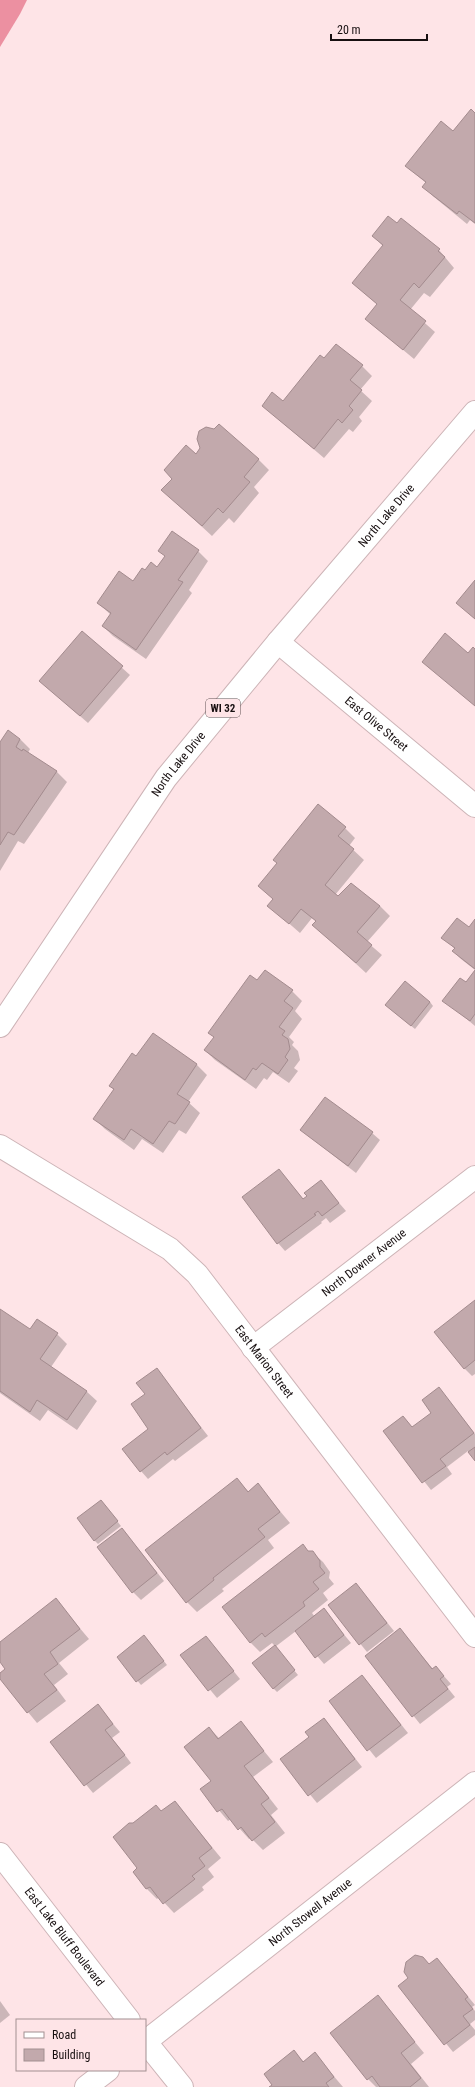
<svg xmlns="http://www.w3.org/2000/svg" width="475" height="2087" viewBox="0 0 475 2087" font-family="'Roboto Condensed',sans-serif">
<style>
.water{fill:#ec90a1}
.shadow{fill:#0003}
.building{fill:#c2a9ac;stroke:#a38b8e}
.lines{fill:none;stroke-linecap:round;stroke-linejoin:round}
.street-casing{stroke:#cdb4b7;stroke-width:24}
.primary-casing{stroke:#cdb4b7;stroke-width:24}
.street{stroke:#fff;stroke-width:22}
.primary{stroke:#fff;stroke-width:22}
.labels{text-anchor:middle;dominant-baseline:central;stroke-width:3;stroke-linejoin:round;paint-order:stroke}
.shield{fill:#fee4e7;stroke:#5c4f50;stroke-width:1}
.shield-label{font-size:11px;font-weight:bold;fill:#170f10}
.street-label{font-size:12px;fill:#170f10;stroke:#fee4e7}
</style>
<rect width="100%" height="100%" fill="#fee4e7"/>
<path class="water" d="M0 0H27L20 14 0 47Z"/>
<g class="shadow">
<path d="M475 114V224L470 220 467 224 434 197 424 187 426 183 406 166Z"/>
<path d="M397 225 439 250 454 268 430 297 424 293 410 310 435 332 414 359 366 319 378 305 353 283 383 246 373 236Z"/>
<path d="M324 360 362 366 372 376 360 390 372 401 359 417 362 421 353 432 349 429 324 458 263 406 283 402Z"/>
<path d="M214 430 258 459 269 470 254 487 259 493 234 523 229 518 212 536 173 500 196 455Z"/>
<path d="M172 532 198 551 208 561 189 590 192 593 146 659 113 636 103 626 111 615 98 603 133 583 145 571 157 568 166 556Z"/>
<path d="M82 632 130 675 88 723 48 688Z"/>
<path d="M20 739 30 749 28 753 57 772 67 782 24 844 18 841 0 871V744Z"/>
<path d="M345 828 355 838 349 846 364 860 335 895 338 898 380 906 390 916 367 942 382 955 366 973 314 925 317 922 312 918 300 933 269 906 274 900 260 886Z"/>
<path d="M475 921V970L461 959 453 951 455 949 443 938 469 928Z"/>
<path d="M475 972V1026L444 1000 466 984Z"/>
<path d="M257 982 292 991 302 1001 295 1011 302 1019 289 1037 294 1042 292 1045 298 1051 300 1060 294 1068 298 1071 289 1083 273 1072 267 1080 264 1078 256 1089 215 1060 205 1050 215 1038 210 1033Z"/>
<path d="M430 1002 433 1006 415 1029 390 1009Z"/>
<path d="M153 1034 197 1065 207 1075 188 1102 200 1113 186 1134 179 1130 163 1153 142 1139 134 1150 105 1129 95 1119 114 1090 110 1086 137 1057Z"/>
<path d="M301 1130 372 1133 380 1140 356 1173Z"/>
<path d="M279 1170 304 1200 321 1182 346 1211 330 1223 326 1218 321 1222 322 1223 285 1251 278 1243Z"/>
<path d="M475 1302V1374L472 1376 464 1368Z"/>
<path d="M0 1310 30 1330 57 1334 67 1344 51 1367 86 1391 97 1401 77 1430 48 1410 40 1421 0 1393Z"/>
<path d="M157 1370 208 1436 175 1461 173 1459 148 1479 141 1471 150 1429 146 1394Z"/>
<path d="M439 1389 475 1434V1459L468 1451 447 1467 452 1474 431 1490 384 1431 403 1417 413 1428 433 1413Z"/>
<path d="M237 1480 249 1492 258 1485 290 1523 268 1540 274 1548 222 1589 224 1591 197 1612 187 1602Z"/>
<path d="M101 1501 121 1526 98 1544 94 1540Z"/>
<path d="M122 1529 164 1581 141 1600 133 1592Z"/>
<path d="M309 1552H312L323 1562 330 1572 329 1578 334 1584 323 1593 328 1600 312 1613 315 1617 324 1610 351 1643 324 1664 296 1631 275 1647 298 1675 277 1692 273 1688 275 1646 272 1643 260 1652 250 1642Z"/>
<path d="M356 1584 394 1631 367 1652 329 1605Z"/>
<path d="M56 1600 89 1639 59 1663 68 1674 54 1685 66 1701 37 1723 0 1678V1674L7 1669 0 1660V1643Z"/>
<path d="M400 1630 433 1669 435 1667 443 1675 451 1684 447 1687 455 1697 420 1724 366 1656Z"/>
<path d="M206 1637 240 1679 217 1698 182 1656Z"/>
<path d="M148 1641 167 1665 141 1685 118 1657Z"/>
<path d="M362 1676 408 1733 376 1758 330 1701Z"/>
<path d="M98 1706 120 1732 112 1738 131 1763 93 1793 51 1742Z"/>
<path d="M324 1719 362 1767 317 1803 281 1759 310 1737Z"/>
<path d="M241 1723 273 1762 253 1777 278 1809 271 1815 285 1833 263 1850 251 1838 249 1839 231 1819 228 1821 201 1789 212 1781 209 1728 220 1739Z"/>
<path d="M175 1802 221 1858 208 1869 214 1877 202 1887 204 1890 174 1913 159 1897 157 1899 147 1889 134 1872 138 1869 134 1824 162 1812Z"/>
<path d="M423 1958 430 1965 437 1959 475 2005 472 2007 475 2011V2020L470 2024 475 2030V2035L453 2052 399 1986 410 1978Z"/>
<path d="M378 1997 424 2053 411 2064 429 2087H376L368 2079Z"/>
<path d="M0 2001 10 2015 0 2023Z"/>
<path d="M294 2052 304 2062 315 2054 343 2087H271Z"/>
</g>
<g class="building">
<path d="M471 109 475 113V223L459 211 457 214 422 187 426 182 405 166 441 121 453 131Z"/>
<path d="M388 216 397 223 401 218 440 249 438 251 445 257 419 288 414 283 400 300 426 321 403 350 365 319 377 304 352 283 383 245 372 236Z"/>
<path d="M336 344 363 365 350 380 362 390 349 406 353 410 342 423 338 419 314 449 262 406 272 392 283 401 320 355 324 358Z"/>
<path d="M219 424 259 459 244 477 250 482 223 513 218 508 202 526 161 490 172 479 164 470 186 445 196 454 200 448 197 439 199 431 206 427 214 429Z"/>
<path d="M172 531 199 550 178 580 183 582 136 650 102 626 111 613 97 603 119 571 133 581 142 568 145 570 151 562 157 567 165 556 158 551Z"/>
<path d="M475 580V619L456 603Z"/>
<path d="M82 631 123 666 80 716 39 681Z"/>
<path d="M445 633 468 653 473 647 475 649V706L422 662Z"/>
<path d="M8 730 20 739 16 747 22 751 23 749 57 771 14 835 8 832 0 845V742Z"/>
<path d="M318 804 346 827 338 836 354 849 325 885 338 896 351 883 380 906 357 932 372 945 356 963 312 925 316 921 301 909 289 924 267 906 273 899 258 886 277 863 273 860Z"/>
<path d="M457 918 469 927 475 919V969L452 951 455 948 441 938Z"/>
<path d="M265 970 293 990 284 1001 293 1008 279 1027 285 1031 282 1035 288 1039 290 1049 285 1057 288 1060 278 1074 262 1063 256 1070 253 1068 245 1080 204 1050 214 1037 208 1033 250 975 257 980Z"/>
<path d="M475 970V1014L470 1021 442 1001 460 978 466 982Z"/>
<path d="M405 981 430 1002 411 1026 385 1005Z"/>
<path d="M153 1033 197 1064 177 1094 190 1102 175 1124 169 1121 153 1144 131 1129 124 1140 93 1119 114 1089 109 1086 132 1053 136 1056Z"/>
<path d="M325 1097 373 1132 348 1166 300 1130Z"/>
<path d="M279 1169 303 1199 307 1196 304 1193 321 1180 339 1203 322 1216 318 1211 314 1214 316 1215 277 1244 242 1197Z"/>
<path d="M475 1300V1360L464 1369 434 1332Z"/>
<path d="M0 1309 30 1329 37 1319 58 1333 40 1359 87 1391 67 1420 37 1400 30 1412 0 1391Z"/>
<path d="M157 1368 201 1428 167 1455 165 1452 140 1472 122 1449 148 1429 131 1404 145 1394 136 1383Z"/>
<path d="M439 1387 474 1433 440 1459 446 1466 422 1483 383 1431 403 1416 412 1427 431 1413 422 1400Z"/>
<path d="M475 1447V1461L468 1452Z"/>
<path d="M237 1478 248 1492 258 1483 280 1512 258 1529 265 1537 213 1578 214 1580 186 1603 145 1550Z"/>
<path d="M101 1500 118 1521 94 1541 77 1518Z"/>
<path d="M122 1528 157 1573 132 1593 97 1547Z"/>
<path d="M303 1544 308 1551H313L320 1561V1567L325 1573 313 1582 319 1589 303 1602 305 1606 265 1637 262 1633 250 1643 222 1607Z"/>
<path d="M356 1583 387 1623 359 1645 328 1605Z"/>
<path d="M56 1598 80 1629 50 1652 58 1664 44 1674 57 1690 27 1713 0 1679V1673L5 1669 0 1662V1642Z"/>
<path d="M324 1608 344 1635 315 1658 295 1631Z"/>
<path d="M400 1628 432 1669 436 1666 444 1676 440 1679 448 1689 412 1717 365 1656Z"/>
<path d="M144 1635 164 1661 136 1682 117 1657Z"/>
<path d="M206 1636 234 1671 208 1691 180 1655Z"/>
<path d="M275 1645 295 1670 273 1689 252 1663Z"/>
<path d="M362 1675 401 1725 367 1751 329 1701Z"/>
<path d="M98 1704 113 1724 105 1730 125 1755 84 1786 50 1742Z"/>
<path d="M324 1718 355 1759 308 1796 280 1759 309 1737 305 1732Z"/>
<path d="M241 1721 264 1751 244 1766 269 1798 261 1804 275 1822 252 1841 241 1827 238 1830 222 1809 217 1812 200 1789 211 1781 184 1747 209 1727 218 1739Z"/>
<path d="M175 1801 212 1848 199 1858 205 1866 192 1876 195 1879 163 1904 150 1887 146 1889 133 1872 137 1868 113 1837 129 1823H133L156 1805 161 1811Z"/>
<path d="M415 1955 423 1957 429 1964 437 1958 468 1997 465 1999 473 2009 463 2016 470 2025 444 2045 398 1986 408 1978 404 1972 406 1962Z"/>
<path d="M378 1995 415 2042 401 2053 421 2078 410 2087H380L372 2076 367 2080 330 2033Z"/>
<path d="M294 2050 303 2062 315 2052 334 2077 326 2083 329 2087H269L272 2085 264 2074Z"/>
</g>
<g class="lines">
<g class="street-casing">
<g id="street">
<path id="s1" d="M278 642 475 806"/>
<path id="s2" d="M0 1146 170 1249 197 1274 475 1636"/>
<path id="s3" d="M253 1348 475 1177"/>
<path id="s4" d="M0 1854 129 2020"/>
<path d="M145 2041 182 2087"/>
<path id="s5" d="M145 2042 475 1783"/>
<path d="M86 2087 108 2070"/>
</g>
</g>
<g class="primary-casing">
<g id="primary">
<path id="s6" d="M0 1026 166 778 278 642 475 412"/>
</g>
</g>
<use href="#street" class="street"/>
<use href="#primary" class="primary"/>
</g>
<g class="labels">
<rect class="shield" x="206" y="699" width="34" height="18" rx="3"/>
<g class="shield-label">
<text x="223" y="708">WI 32</text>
</g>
<g class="street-label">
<text stroke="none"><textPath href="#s6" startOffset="641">North Lake Drive</textPath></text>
<text stroke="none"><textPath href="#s1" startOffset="128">East Olive Street</textPath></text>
<text stroke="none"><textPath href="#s6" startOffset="317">North Lake Drive</textPath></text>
<text stroke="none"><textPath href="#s3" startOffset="140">North Downer Avenue</textPath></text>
<text stroke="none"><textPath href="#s2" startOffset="346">East Marion Street</textPath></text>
<text stroke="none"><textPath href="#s5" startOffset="210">North Stowell Avenue</textPath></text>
<text stroke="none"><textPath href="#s4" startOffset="105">East Lake Bluff Boulevard</textPath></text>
</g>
</g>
<rect x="16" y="2019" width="130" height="52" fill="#fee4e7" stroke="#a28f91"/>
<rect x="24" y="2032" width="20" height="6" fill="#ffffff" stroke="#a28f91"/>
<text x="52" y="2039" font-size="12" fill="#170f10">Road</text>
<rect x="24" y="2049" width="20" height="12" fill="#c2a9ac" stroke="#a28f91"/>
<text x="52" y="2059" font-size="12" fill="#170f10">Building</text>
<path d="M331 34v6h96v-6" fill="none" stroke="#170f10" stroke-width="2"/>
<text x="337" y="34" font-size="12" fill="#170f10" stroke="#fee4e7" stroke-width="3" paint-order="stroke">20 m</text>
</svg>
